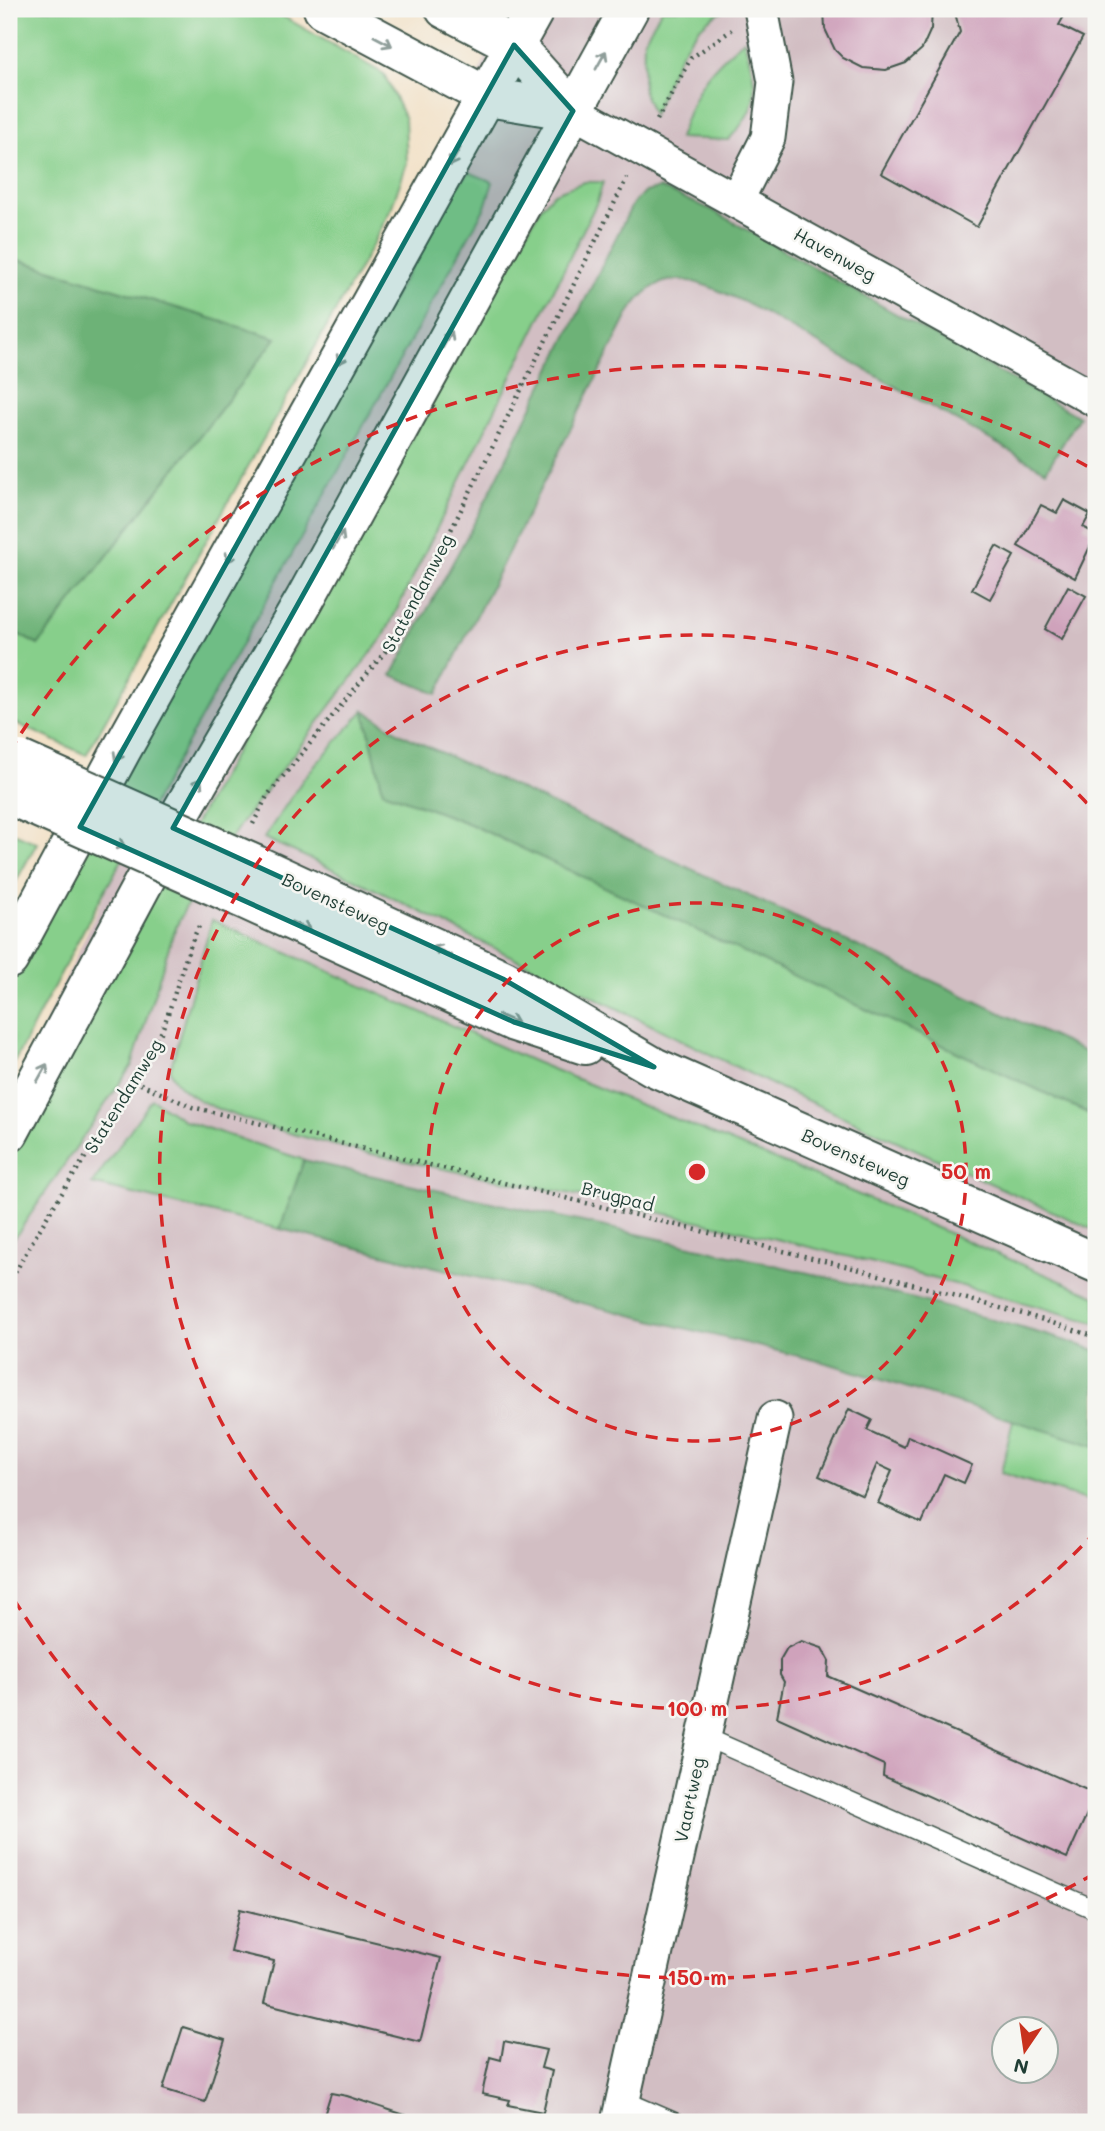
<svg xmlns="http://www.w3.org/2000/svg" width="1105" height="2131" viewBox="0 0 1105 2131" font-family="Mali,sans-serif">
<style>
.industrial{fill:#d2bec3;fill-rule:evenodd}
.green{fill:#87cf8b;stroke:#538660;stroke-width:2}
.forest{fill:#6db277;stroke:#467856;stroke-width:2}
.building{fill:#cfa2bb}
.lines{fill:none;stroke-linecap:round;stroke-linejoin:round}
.lane-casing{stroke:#3f554a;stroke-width:21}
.street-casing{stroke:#3f554a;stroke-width:37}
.secondary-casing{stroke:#3f554a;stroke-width:42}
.path{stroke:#3f554a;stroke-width:4.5;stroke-dasharray:2 5;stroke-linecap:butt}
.lane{stroke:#fff;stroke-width:18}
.street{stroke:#fff;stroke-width:33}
.secondary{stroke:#fff;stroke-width:38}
.secondary-bridge-casing{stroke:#3f554a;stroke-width:42;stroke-linecap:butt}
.secondary-bridge{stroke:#fff;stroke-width:38}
.oneway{stroke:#8f9e9a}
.marked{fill:#0f766e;fill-opacity:0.2;stroke:#0f766e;stroke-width:5;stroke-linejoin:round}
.ring{fill:none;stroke:#d62828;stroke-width:3.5;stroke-dasharray:12 9}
.labels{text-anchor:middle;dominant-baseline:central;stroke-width:5;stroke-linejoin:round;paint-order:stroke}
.street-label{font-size:18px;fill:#1f3d34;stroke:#f6f6f2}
.centre{fill:#d62828;stroke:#f6f6f2;stroke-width:3.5}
.ring-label{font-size:21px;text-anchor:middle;font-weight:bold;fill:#d62828;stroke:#f6f6f2;stroke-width:5;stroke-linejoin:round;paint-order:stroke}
</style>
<rect width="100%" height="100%" fill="#f6f6f2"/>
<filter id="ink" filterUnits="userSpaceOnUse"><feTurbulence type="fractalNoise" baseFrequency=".0143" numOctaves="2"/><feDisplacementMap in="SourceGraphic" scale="14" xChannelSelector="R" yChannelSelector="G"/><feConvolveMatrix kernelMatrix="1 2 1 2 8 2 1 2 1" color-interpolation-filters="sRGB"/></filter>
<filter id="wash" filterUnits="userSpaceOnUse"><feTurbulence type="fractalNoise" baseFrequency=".00686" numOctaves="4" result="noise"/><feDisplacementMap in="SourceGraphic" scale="28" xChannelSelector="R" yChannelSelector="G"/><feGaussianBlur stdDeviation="1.57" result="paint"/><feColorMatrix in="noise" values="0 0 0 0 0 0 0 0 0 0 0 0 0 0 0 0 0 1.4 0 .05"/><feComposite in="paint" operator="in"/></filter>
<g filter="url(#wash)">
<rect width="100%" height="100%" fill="#f2e0c5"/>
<path class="industrial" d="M508 9H1096V2122H9V1103ZM1004 2030H1046V2072H1004Z"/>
<g class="green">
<path d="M9 9H270L384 74 405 119 407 163 391 209 372 246 86 755 9 720V629L38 645 276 338 9 257Z"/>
<path d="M662 9H727C686 25 669 77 653 115L643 90 644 40Z"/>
<path d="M744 40C757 85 763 105 728 140L679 138C696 88 703 74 744 40Z"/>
<path d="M469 172 493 182 485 207 93 912 9 1072V979L454 190Z"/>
<path d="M584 182H603L597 202 384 636 239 826 185 908 173 934 132 1065 9 1246V1155L541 207 554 193Z"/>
<path d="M364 710 383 791 470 824 1096 1117V1231L773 1085 350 877 264 838 304 778Z"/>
<path d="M9 831 37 843 9 894Z"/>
<path d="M212 920 535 1062 803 1171 1096 1296V1323C922 1273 745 1229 567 1193 451 1169 334 1153 223 1111 205 1104 175 1090 170 1070Z"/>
<path d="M152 1099 185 1121 304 1160 280 1229 92 1184Z"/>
<path d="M1013 1420 1096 1446V1503L1001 1473Z"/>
</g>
<g class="forest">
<path d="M660 188 710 209 1079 417 1046 471 744 302C698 281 661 261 629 313L437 694 392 675 479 514 633 203 645 192Z"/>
<path d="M9 257 276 338 38 645 9 629Z"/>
<path d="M364 710 401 734 1096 1057V1117L470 824 383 791Z"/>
<path d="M304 1160C568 1222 836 1270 1096 1350V1446L827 1363 280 1229Z"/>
</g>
<g id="blocks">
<g class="building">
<path d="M824 9H932L931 29 922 49 906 63 886 70 863 68 843 58 835 50 825 29Z"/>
<path d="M954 9H1068L1059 25 1083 37 977 227 881 173 960 32Z"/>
<path d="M1064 500 1090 514 1083 527 1096 534 1075 578 1018 546 1041 505 1057 513Z"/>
<path d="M996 546 1014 556 990 599 972 589Z"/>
<path d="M1068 586 1086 596 1062 639 1045 629Z"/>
<path d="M849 1409 872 1420 867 1430 904 1447 908 1436 972 1465 964 1483 944 1474 922 1523 878 1503 892 1471 877 1464 863 1496 819 1476Z"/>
<path d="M801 1641 822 1648 829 1661 828 1676 1096 1794 1067 1858 883 1776 884 1765 777 1717 784 1682 780 1675V1660L787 1648Z"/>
<path d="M240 1909 441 1958 420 2042 264 2003 274 1961 230 1951Z"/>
<path d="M183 2027 225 2040 205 2102 163 2089Z"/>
<path d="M504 2041 546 2050 541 2068 552 2071 543 2112 508 2105 510 2100 482 2094 490 2057 501 2060Z"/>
<path d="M331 2093 347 2096 426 2122H322Z"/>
</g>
</g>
</g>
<g filter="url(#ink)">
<use href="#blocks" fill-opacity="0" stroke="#3f554a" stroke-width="2"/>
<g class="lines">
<g class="lane-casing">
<g id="lane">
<path d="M703 1736 1096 1910"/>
<path d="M623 2100 674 2122"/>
</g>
</g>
<g class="street-casing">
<g id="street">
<path d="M573 111 1096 400"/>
<path d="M737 199 768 138 775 82 761 9"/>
<path d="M618 2122 775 1418"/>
</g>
</g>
<g class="secondary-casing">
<g id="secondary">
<path d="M323 9 488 97 573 111"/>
<path d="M445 9 514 45 573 111"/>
<path d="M256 865 503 979 654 1067 1096 1263"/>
<path d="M239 897 514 1022 585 1045"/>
<path d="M9 959 121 751 535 9"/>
<path d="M9 1133 183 809 305 599 629 9"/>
</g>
</g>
<g class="path">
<path d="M657 120 691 58 732 30"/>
<path d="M253 824 267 796 398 636 627 178"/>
<path d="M134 1081 192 1107 857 1269 1037 1318 1096 1337"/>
<path d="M9 1285C48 1206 102 1137 147 1061 173 1017 178 967 201 922"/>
</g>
<use href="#lane" class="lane"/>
<use href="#street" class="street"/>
<use href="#secondary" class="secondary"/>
<g class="secondary-bridge-casing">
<g id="secondary-bridge">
<path d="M20 760 256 865"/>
<path d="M9 795 239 897"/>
</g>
</g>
<use href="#secondary-bridge" class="secondary-bridge"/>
</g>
<defs><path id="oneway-shaft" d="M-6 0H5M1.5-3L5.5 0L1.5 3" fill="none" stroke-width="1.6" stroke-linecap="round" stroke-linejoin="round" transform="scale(1.75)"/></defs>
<g class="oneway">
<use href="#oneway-shaft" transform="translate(383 41) rotate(28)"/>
<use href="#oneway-shaft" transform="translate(601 60) rotate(-61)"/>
<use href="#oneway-shaft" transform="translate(455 157) rotate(119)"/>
<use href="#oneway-shaft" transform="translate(447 340) rotate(-61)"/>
<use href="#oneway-shaft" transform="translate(343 355) rotate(119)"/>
<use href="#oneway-shaft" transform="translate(338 540) rotate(-61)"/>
<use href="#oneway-shaft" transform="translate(232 553) rotate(119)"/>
<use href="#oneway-shaft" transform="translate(120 752) rotate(119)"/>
<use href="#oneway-shaft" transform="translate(196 787) rotate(-60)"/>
<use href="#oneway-shaft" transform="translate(116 843) rotate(24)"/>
<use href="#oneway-shaft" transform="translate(301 926) rotate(24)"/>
<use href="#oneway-shaft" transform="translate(442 951) rotate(-155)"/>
<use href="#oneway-shaft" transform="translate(508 1019) rotate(23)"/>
<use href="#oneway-shaft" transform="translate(42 1073) rotate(-61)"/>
</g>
</g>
<path class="marked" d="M514 45 573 111 173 828 503 979 654 1067 514 1022 80 827Z"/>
<g class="ring">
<circle cx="697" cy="1172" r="269"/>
<path d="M1096 1531A537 537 0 1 1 1096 813"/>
<path d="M1094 1874A806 806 0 0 1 10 1593M10 751A806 806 0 0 1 1094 470"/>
</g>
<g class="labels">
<g class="street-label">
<text transform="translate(835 254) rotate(29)">Havenweg</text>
<text transform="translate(417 593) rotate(-62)">Statendamweg</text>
<text transform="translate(336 902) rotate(25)">Bovensteweg</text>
<text transform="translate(123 1096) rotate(-58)">Statendamweg</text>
<text transform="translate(856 1157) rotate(24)">Bovensteweg</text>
<text transform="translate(618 1196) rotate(14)">Brugpad</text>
<text transform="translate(689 1800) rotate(-78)">Vaartweg</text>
</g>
</g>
<circle cx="697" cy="1172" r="10" class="centre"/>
<g class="ring-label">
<text x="966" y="1179">50 m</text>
<text x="697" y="1716">100 m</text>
<text x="697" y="1985">150 m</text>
</g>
<rect width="1105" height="2131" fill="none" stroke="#f6f6f2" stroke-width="35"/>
<g transform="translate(1025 2050) rotate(193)"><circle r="33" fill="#f6f6f2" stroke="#a0aca6" stroke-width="2"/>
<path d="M0-5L12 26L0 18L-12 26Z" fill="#c8321e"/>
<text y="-10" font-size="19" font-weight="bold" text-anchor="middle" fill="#1f3d34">N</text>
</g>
</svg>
